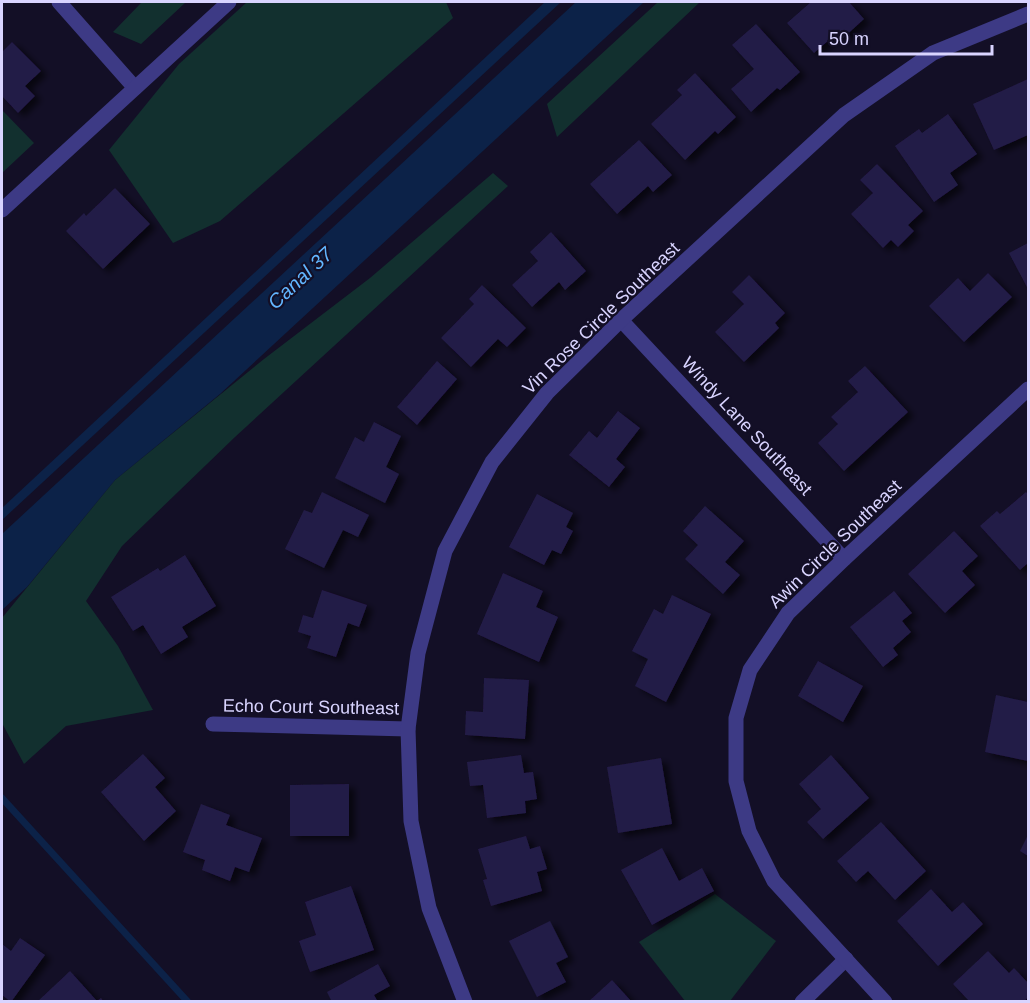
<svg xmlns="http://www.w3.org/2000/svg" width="1030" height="1003" viewBox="0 0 1030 1003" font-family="Helvetica,sans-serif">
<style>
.green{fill:#12302f}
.water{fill:#0c2248}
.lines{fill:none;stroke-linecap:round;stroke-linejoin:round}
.stream{stroke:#0c2248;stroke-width:7}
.building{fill:#241b47;filter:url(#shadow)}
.minor{stroke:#3d3a85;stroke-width:15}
.labels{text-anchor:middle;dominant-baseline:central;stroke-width:4.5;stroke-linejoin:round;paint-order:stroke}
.street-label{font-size:18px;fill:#d9d4ff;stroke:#130f26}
.water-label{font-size:20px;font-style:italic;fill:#62b6ff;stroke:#130f26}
</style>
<defs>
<filter id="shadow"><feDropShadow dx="6" dy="4" stdDeviation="3" flood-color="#0009"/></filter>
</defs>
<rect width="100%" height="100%" fill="#130f26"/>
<g class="green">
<path d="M142 2H186L141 44 113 32Z"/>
<path d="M247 2H446L453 18 220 221 173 243 109 150 179 64Z"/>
<path d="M658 2H700L557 137 547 104Z"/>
<path d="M2 110 34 143 2 173Z"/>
<path d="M493 173 508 186 235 437 122 546 86 601 118 646 153 710 66 726 24 764 2 723V618L115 480 264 359 370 278Z"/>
<path d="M715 894 776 941 730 1001H685L639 942Z"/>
</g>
<g class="water">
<path d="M545 2H561L2 520V508Z"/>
<path d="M576 2H644L220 394 115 480 27 587 2 610V534Z"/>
</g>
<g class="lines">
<path class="stream" d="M2 798 188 1002"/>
</g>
<g class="building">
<path d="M811 2H849L864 19 841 40 836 34 814 53 787 23Z"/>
<path d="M756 24 800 72 780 90 777 88 751 112 731 89 754 69 732 45Z"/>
<path d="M12 42 41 71 25 86 35 96 18 113 2 96V52Z"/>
<path d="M695 73 736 117 718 134 715 131 685 160 651 124 682 95 677 90Z"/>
<path d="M1028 79V135L994 150 973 104Z"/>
<path d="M948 114 977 154 950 173 958 185 934 202 895 146 919 129 922 133Z"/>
<path d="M639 140 672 175 653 192 648 186 617 214 590 184Z"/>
<path d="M877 164 923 211 908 225 914 231 898 247 891 240 883 248 851 214 873 193 860 180Z"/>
<path d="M115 188 150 224 103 269 66 231 84 213 86 216Z"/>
<path d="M551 232 586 271 565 290 559 282 532 307 512 285 538 261 530 252Z"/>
<path d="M1028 243V289L1009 253Z"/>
<path d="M988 273 1012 297 964 342 929 306 958 278 970 291Z"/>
<path d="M749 275 785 313 775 323 779 328 744 362 715 332 744 304 732 292Z"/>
<path d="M482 285 526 328 507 347 498 339 471 367 441 338 474 304 469 299Z"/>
<path d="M437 361 457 379 417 425 397 407Z"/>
<path d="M865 366 908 412 844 471 818 443 838 424 831 417 858 392 848 381Z"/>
<path d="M618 411 640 428 616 459 625 467 609 487 569 455 589 431 597 438Z"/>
<path d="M374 422 401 436 386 467 399 474 385 503 335 478 355 437 364 442Z"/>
<path d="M322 492 369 515 358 537 343 530 324 568 285 549 304 510 312 513Z"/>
<path d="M1026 492 1028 494V563L1020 570 980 526 997 511 1000 514Z"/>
<path d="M537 494 573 513 566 527 573 531 561 554 552 550 544 565 509 547Z"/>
<path d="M705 506 744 541 725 562 740 575 723 594 685 559 698 545 683 531Z"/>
<path d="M954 531 978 556 962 571 975 585 945 613 908 574Z"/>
<path d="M185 555 216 606 182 627 188 637 161 654 143 625 133 631 111 597 158 568 160 571Z"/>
<path d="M503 573 543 591 536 607 558 617 539 662 477 634Z"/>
<path d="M322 590 367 605 359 627 348 623 336 657 307 648 311 636 298 632 303 615 313 618Z"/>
<path d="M894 591 912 613 902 621 911 632 893 648 898 655 883 667 850 627Z"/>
<path d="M672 595 711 614 666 702 635 686 648 659 632 651 654 609 663 614Z"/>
<path d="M818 661 863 686 843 722 798 696Z"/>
<path d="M484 678 529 680 525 739 465 735 466 711 483 712Z"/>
<path d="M996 695 1028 702V761L985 752Z"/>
<path d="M143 754 165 778 155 787 176 811 144 841 101 792Z"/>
<path d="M521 755 524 773 533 772 537 799 525 801 526 813 487 818 483 785 470 786 467 762Z"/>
<path d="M831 755 869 798 823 839 807 822 821 809 799 784Z"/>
<path d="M661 758 672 824 618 833 607 767Z"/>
<path d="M349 784V836H290V785Z"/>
<path d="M201 804 230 815 226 825 262 838 249 872 235 867 230 881 202 870 205 860 183 852Z"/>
<path d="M881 822 926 871 895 900 868 871 856 882 837 861Z"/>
<path d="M1028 835V856L1020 851Z"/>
<path d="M526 836 530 849 540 846 547 869 537 872 542 891 491 906 483 880 487 879 478 849Z"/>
<path d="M662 848 679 881 702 868 714 891 652 925 621 870Z"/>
<path d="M351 886 374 950 310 972 299 941 316 935 305 902Z"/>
<path d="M931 889 952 912 963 902 983 924 938 966 897 921Z"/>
<path d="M550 921 568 957 556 963 566 982 537 997 509 941Z"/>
<path d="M20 938 45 955 11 1002 2 995V944L11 951Z"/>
<path d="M988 951 1009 973 1014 968 1028 983V997L1024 1002H970L953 984Z"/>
<path d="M378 964 390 986 374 995 378 1002H332L327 992Z"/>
<path d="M70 971 97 1001 101 998 104 1002H37Z"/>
<path d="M612 980 632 1002H588Z"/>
</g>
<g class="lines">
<g class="minor">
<path d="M59 2 135 88"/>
<path d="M2 210 229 2"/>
<path d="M621 320 844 559"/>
<path d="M213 724 408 729"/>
<path d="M465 1002 429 908 411 821 408 729 418 653 445 551 492 462 547 393 621 320 844 115 933 53 1028 14"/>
<path d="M802 1002 846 959"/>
<path d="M885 1002 774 881 749 831 736 781V718L750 670 788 613 844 559 1028 389"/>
</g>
</g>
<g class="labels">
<g class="street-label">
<text transform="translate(601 318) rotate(-44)">Vin Rose Circle Southeast</text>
<text transform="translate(747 426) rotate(47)">Windy Lane Southeast</text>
<text transform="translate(835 544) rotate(-44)">Awin Circle Southeast</text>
<text transform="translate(311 707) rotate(1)">Echo Court Southeast</text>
</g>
<g class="water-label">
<text transform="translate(300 278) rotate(-43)">Canal 37</text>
</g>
</g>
<rect width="1030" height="1003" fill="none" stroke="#d9d4ff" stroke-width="6"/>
<path d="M820 45v9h172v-9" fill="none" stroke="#d9d4ff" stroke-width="3"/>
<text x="829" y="45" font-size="18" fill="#d9d4ff" stroke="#130f26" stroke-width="4.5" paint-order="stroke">50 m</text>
</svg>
